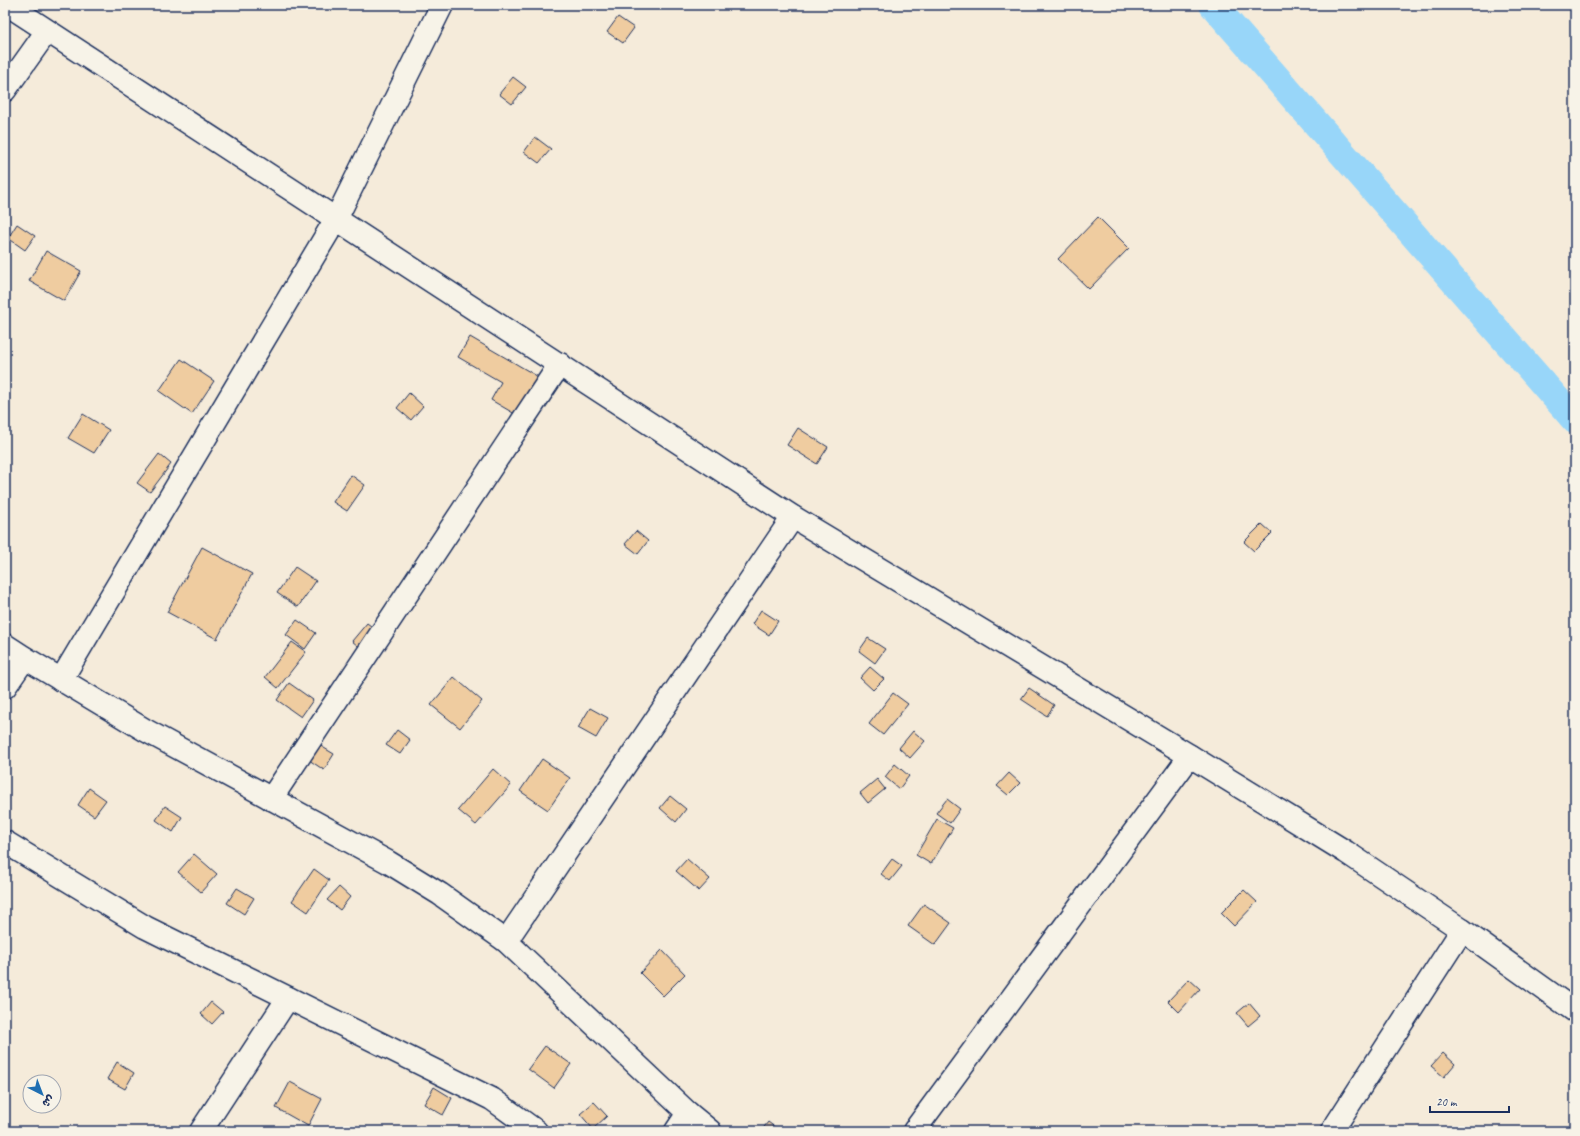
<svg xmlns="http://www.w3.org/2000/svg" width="1580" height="1136" viewBox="0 0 1580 1136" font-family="Caveat,'Playpen Sans Arabic',sans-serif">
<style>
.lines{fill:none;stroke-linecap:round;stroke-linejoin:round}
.canal{stroke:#98d6f9;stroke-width:28}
.building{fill:#efcca0;stroke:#1b2f5e}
.street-casing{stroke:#1b2f5e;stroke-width:25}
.street{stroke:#f7f3e8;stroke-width:22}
</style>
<rect width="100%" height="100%" fill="#f5ebda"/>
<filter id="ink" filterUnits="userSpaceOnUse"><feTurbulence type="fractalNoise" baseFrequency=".025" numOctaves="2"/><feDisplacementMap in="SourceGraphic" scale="8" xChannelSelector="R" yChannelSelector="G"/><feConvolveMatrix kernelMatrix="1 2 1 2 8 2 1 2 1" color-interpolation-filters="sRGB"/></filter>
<g filter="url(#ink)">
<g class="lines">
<path class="canal" d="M1213 5 1575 420"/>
</g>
<g class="building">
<path d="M618 17 634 28 623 43 607 32Z"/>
<path d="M513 77 526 87 512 104 499 94Z"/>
<path d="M535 137 551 149 539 163 524 152Z"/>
<path d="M1098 217 1129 248 1089 289 1058 259Z"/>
<path d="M17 224 35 236 25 250 8 238Z"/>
<path d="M46 251 81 271 64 301 29 281Z"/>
<path d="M470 337 542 379 520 417 491 400 501 382 458 357Z"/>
<path d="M181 359 214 381 192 414 159 391Z"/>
<path d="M409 393 423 406 411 420 397 408Z"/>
<path d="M83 414 109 430 94 453 68 438Z"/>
<path d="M798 428 828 447 817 464 787 445Z"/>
<path d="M159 454 171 464 150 492 137 483Z"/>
<path d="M351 475 365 485 347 511 333 502Z"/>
<path d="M1262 524 1272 533 1254 551 1244 542Z"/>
<path d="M636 531 648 541 638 554 625 544Z"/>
<path d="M202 547 252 574 217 639 167 612Z"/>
<path d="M295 567 316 581 298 607 277 593Z"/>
<path d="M761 610 778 621 769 635 752 624Z"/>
<path d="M297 620 316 633 305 649 286 635Z"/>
<path d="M367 623 379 632 364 651 352 641Z"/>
<path d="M868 638 885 649 875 663 859 651Z"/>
<path d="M292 642 306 652 278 688 265 677Z"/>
<path d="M870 667 884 679 873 690 860 678Z"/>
<path d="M454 677 482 701 460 728 431 705Z"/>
<path d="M289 683 313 700 301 717 277 700Z"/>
<path d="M1029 688 1054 705 1047 716 1021 699Z"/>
<path d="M893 693 908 704 883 735 869 724Z"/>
<path d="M590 708 608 718 596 738 578 728Z"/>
<path d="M397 730 410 740 400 754 386 745Z"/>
<path d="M913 731 925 741 910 758 899 748Z"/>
<path d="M319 745 334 754 324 770 309 760Z"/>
<path d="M542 759 570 778 548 810 520 791Z"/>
<path d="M895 764 909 776 899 789 885 777Z"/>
<path d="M493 769 511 785 476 825 458 810Z"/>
<path d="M1009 773 1020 783 1008 795 997 786Z"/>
<path d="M877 779 885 789 868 803 860 793Z"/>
<path d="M89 788 106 800 94 816 78 805Z"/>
<path d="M670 796 686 809 676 822 660 808Z"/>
<path d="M947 799 960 809 950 823 936 813Z"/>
<path d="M165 806 182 817 173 832 156 820Z"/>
<path d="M937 819 953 828 931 864 916 855Z"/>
<path d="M194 854 217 874 201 892 178 872Z"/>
<path d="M687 859 710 879 699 891 676 871Z"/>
<path d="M892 859 902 866 890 881 881 874Z"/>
<path d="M314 869 329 880 308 912 292 901Z"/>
<path d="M339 887 350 897 340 910 327 900Z"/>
<path d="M237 888 254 898 244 914 227 903Z"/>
<path d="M1244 890 1257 902 1234 926 1221 913Z"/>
<path d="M924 904 951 923 935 945 908 926Z"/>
<path d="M662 950 685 974 663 996 640 973Z"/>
<path d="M1189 979 1200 989 1179 1012 1168 1001Z"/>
<path d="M211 1002 223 1012 212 1024 201 1014Z"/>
<path d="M1249 1003 1260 1016 1248 1026 1237 1013Z"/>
<path d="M545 1046 571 1064 554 1088 528 1069Z"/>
<path d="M1443 1053 1455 1064 1444 1077 1431 1066Z"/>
<path d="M117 1062 134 1073 125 1089 107 1079Z"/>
<path d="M290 1082 322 1099 308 1126 276 1108Z"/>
<path d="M434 1087 452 1098 443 1115 424 1104Z"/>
<path d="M594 1102 607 1116 593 1129 580 1114Z"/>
<path d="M768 1122 780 1131H761Z"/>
</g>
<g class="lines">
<g class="street-casing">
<g id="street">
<path d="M8 5 793 517 1190 756 1346 852 1462 930 1575 1011"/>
<path d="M5 90 47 31"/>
<path d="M5 645 25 658 145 730 388 862 440 894 506 941 688 1113 710 1131"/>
<path d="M61 680 336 219 442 5"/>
<path d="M5 687 25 658"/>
<path d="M271 799 560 364"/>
<path d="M5 842 145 927 492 1099 536 1131"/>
<path d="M506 941 793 517"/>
<path d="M201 1131 288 998"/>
<path d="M676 1131 688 1113"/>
<path d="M914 1131 1190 756"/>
<path d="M1332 1131 1462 930"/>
</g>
</g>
<use href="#street" class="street"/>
</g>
</g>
<rect width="1580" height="1136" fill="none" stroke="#f7f3e8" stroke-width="20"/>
<rect x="10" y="10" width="1560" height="1116" fill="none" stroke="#1b2f5e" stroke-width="1.5" filter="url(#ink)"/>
<g transform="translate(42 1094) rotate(138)"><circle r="19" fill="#f7f3e8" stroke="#9fa5b1"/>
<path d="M0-3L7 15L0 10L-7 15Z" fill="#1f6fb2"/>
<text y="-6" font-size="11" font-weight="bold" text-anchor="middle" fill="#1b2f5e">ش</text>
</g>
<path d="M1430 1106v6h79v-6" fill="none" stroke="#1b2f5e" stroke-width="2"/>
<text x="1436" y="1106" font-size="12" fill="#1b2f5e" stroke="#f7f3e8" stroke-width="3" paint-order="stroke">20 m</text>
</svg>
